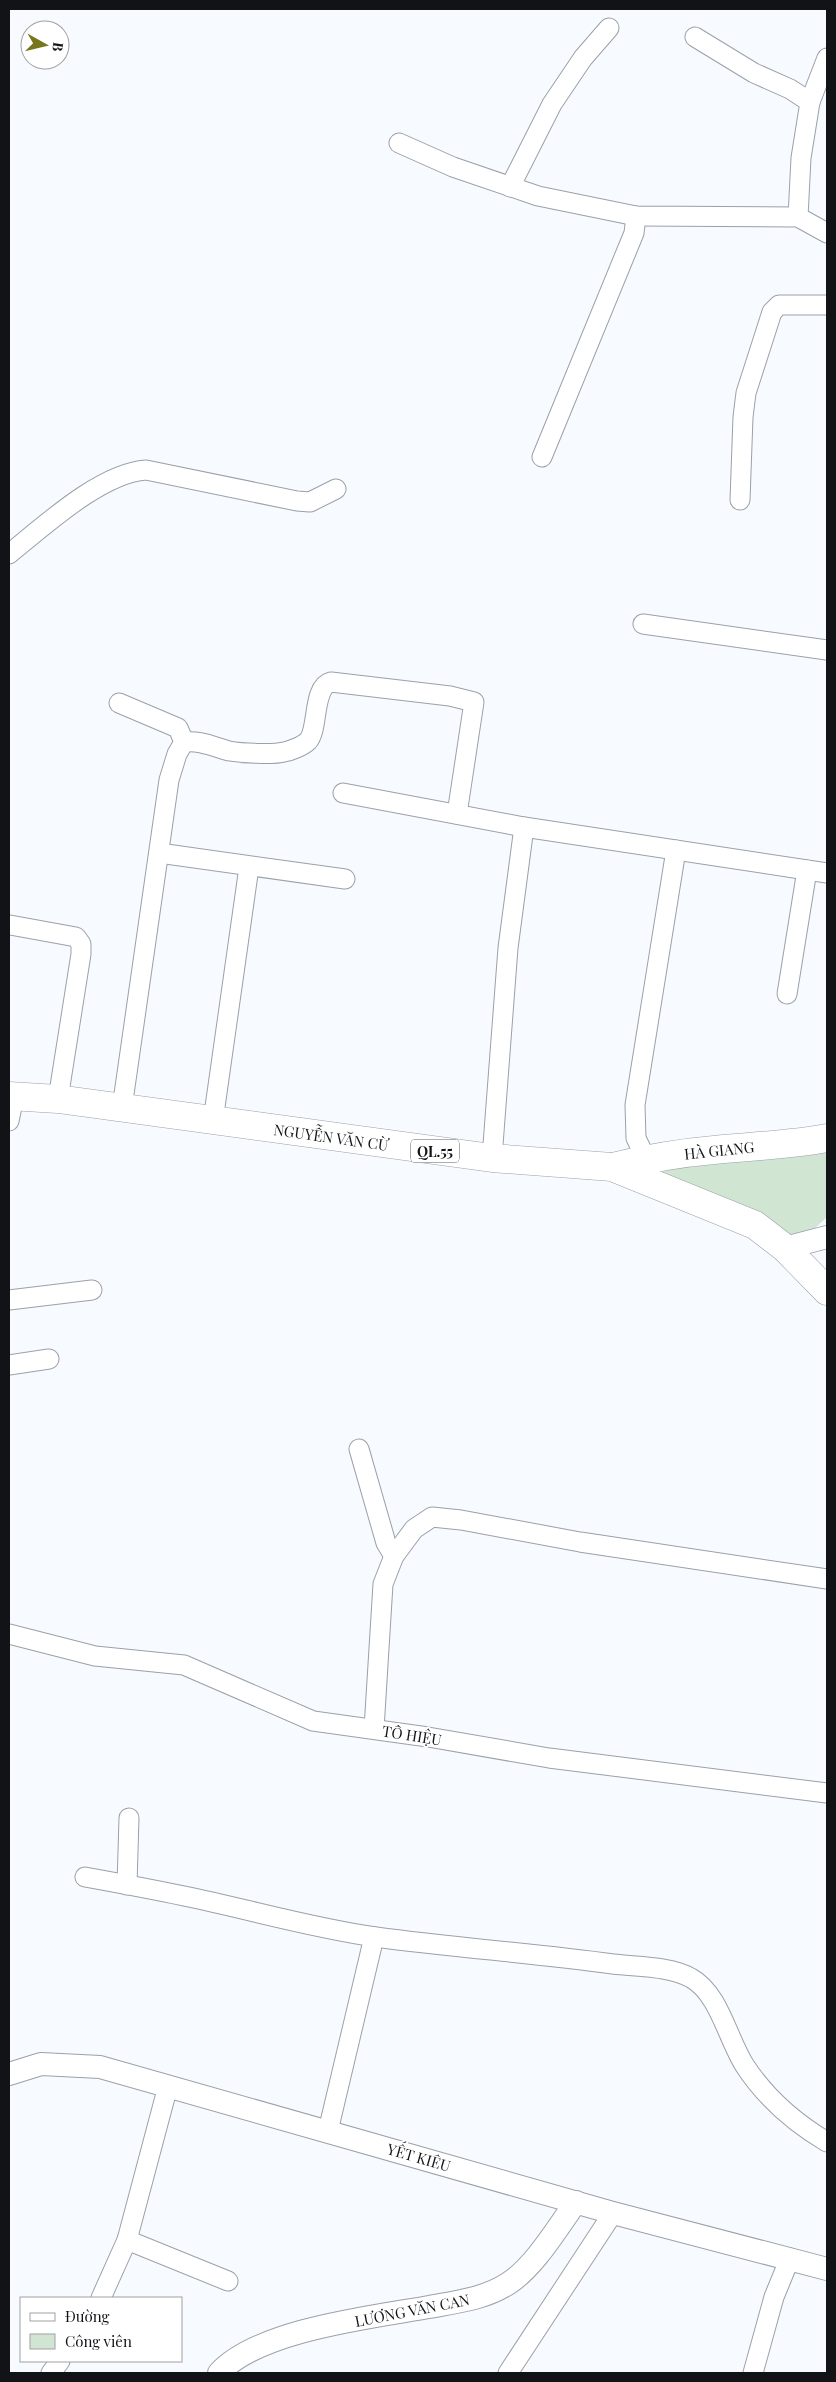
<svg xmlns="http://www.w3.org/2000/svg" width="836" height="2382" viewBox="0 0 836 2382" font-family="'Playfair Display',serif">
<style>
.green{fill:#d1e5d3}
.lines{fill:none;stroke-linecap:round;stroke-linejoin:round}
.minor-casing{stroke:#99a1aa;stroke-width:21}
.tertiary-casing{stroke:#99a1aa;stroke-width:24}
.trunk-casing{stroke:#99a1aa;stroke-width:29}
.minor{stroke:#fff;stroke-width:19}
.tertiary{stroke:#fff;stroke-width:22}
.trunk{stroke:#fff;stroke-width:28}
.labels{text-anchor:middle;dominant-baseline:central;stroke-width:4;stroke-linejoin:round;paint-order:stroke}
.shield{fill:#fff;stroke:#585a5d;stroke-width:1}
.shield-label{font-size:14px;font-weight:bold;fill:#111317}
.street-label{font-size:15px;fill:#111317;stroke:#fff}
</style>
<rect width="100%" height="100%" fill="#f7fafe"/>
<path class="green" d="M827 1143V1217L814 1229 789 1236 742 1208 662 1173 657 1167Z"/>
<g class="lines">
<g class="minor-casing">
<g id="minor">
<path d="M695 37 754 73 790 89 810 102 801 158 798 217"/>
<path d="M810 102 827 58"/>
<path d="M399 143 453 167 538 196 636 216 798 217 827 233"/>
<path d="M510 187 552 104 583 58 609 28"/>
<path d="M542 457 634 233 636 216"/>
<path d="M740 500 743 417 746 393 772 312 779 305H827"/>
<path d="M9 554C44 526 101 473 146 470L297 501 310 502 336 489"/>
<path d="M643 624 827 650"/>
<path d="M119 703 178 728 184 742"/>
<path d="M184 742C200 740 214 747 229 751 241 753 272 755 284 752 290 751 303 746 308 741 319 729 312 687 331 682L450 696 474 702 457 814"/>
<path d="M343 793 524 827 827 873"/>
<path d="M159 853 345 879"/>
<path d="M10 925 76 937 81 944V954L58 1099"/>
<path d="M787 994 807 870"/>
<path d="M122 1108 169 780 177 754 184 742"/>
<path d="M9 1121 14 1097"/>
<path d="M213 1121 249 867"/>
<path d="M492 1158 508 948 524 827"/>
<path d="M646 1159 636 1138 635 1105 676 850"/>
<path d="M9 1300 92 1290"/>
<path d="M9 1365 49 1359"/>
<path d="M359 1449 386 1543 394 1556"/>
<path d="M9 1634 95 1656 184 1665 313 1721 428 1737 549 1758 827 1793"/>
<path d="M374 1729 383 1584 394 1556 414 1529 432 1517 461 1520 580 1542 827 1579"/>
<path d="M85 1877C118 1883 151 1889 184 1896 248 1909 311 1928 376 1937 455 1948 535 1953 613 1964 638 1967 670 1966 691 1978 719 1993 728 2040 745 2066 766 2098 795 2123 827 2142"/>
<path d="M127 1885 129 1818"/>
<path d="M328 2131 374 1937"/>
<path d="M127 2240 228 2281"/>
<path d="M101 2298 127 2240 168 2086"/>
<path d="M51 2373 60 2361"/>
<path d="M508 2373 613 2213"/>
<path d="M753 2373 774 2297 790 2258"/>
</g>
</g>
<g class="tertiary-casing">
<g id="tertiary">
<path d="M785 1248 827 1237"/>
<path d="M9 2074 41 2064 100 2067 613 2213 827 2269"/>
<path d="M219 2373C258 2330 372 2317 429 2307 456 2302 485 2299 509 2283 535 2266 558 2227 576 2202"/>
</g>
</g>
<g class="trunk-casing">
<g id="trunk">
<path d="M9 1096 58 1099 492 1158 612 1167 755 1225 785 1248 827 1291"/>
<path d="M612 1167C645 1159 679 1153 714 1150 752 1146 790 1145 827 1138"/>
</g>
</g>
<use href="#minor" class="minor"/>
<use href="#tertiary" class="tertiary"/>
<use href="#trunk" class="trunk"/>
</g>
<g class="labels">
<rect class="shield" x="411" y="1139.5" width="48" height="23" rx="4"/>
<g class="shield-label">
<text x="435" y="1151">QL.55</text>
</g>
<g class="street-label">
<text transform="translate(331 1137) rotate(8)">NGUYỄN VĂN CỪ</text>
<text transform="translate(719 1150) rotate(-6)">HÀ GIANG</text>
<text transform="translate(412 1735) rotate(9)">TÔ HIỆU</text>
<text transform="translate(419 2157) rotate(16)">YẾT KIÊU</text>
<text transform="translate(412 2310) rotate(-11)">LƯƠNG VĂN CAN</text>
</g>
</g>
<rect width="836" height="2382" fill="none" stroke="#111317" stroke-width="20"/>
<rect x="20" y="2297" width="162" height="65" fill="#ffffff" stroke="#a0a1a2"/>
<rect x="30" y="2313" width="25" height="8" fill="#ffffff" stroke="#a0a1a2"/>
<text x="65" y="2322" font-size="15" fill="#111317">Đường</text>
<rect x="30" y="2334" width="25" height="15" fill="#d1e5d3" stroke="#a0a1a2"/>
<text x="65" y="2347" font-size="15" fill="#111317">Công viên</text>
<g transform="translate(45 45) rotate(98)"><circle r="24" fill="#ffffff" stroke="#a0a1a2"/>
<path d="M0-4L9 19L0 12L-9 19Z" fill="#76761c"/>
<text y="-8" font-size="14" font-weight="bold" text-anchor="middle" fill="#111317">B</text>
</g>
</svg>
